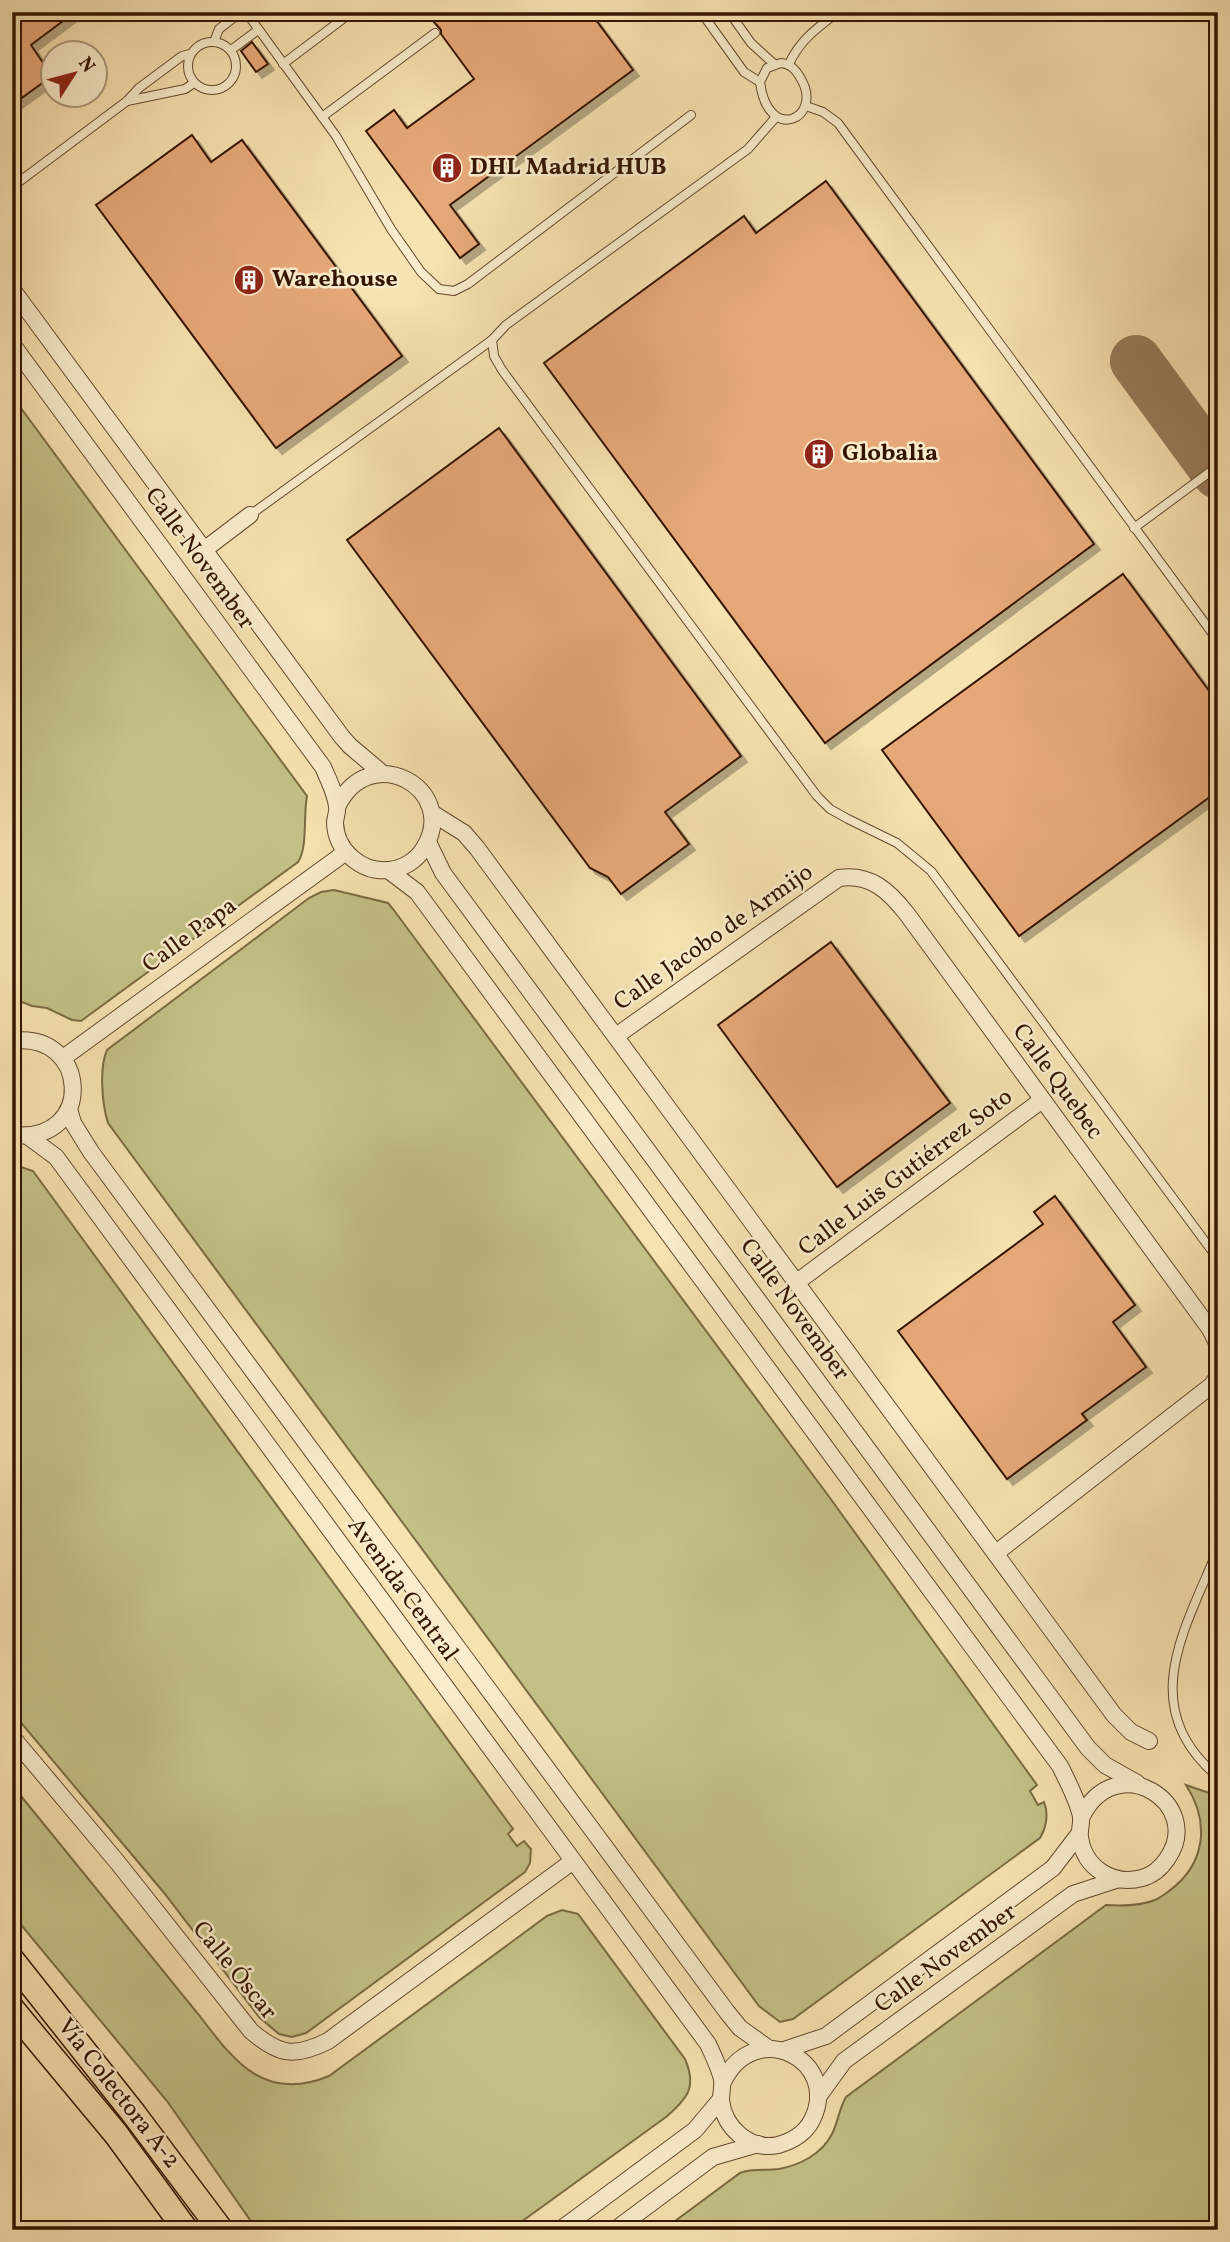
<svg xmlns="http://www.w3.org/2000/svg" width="1230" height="2242" viewBox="0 0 1230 2242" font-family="Vollkorn,serif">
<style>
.green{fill:#c4c187;stroke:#7c6b44;stroke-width:2}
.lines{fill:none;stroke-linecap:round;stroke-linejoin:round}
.taxiway{stroke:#967c5a;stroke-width:52}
.building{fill:#e7a879;stroke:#341502;stroke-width:2;filter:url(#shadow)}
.service-casing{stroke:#65482e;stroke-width:10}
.minor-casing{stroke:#65482e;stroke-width:18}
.primary-casing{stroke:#341502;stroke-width:27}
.service{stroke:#faeccc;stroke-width:8}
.minor{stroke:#faeccc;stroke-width:16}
.primary{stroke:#f7e2b1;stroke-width:24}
.labels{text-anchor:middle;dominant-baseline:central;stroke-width:5;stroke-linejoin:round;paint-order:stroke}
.poi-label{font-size:24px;font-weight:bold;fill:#341502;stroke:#faeccc;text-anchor:start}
.street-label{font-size:24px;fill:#341502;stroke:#faeccc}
</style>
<defs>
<filter id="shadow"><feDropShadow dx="6" dy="6" stdDeviation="0" flood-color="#0004"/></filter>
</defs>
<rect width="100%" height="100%" fill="#f7e2b1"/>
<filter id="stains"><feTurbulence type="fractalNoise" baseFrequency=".00286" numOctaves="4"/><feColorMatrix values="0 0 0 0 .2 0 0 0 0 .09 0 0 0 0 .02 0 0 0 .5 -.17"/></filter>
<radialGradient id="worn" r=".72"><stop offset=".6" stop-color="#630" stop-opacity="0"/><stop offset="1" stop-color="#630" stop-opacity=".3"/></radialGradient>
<g class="green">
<path d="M12 396 307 796C303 816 308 847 298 862L81 1021 72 1020 47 1008 32 1006 19 1001 12 992Z"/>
<path d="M334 890 388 903 393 909 830 1498 1037 1785 1030 1791 1038 1805 1044 1802C1049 1814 1046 1828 1040 1838L793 2019 780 2022 759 2006 108 1123C102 1104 99 1068 107 1050L309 898 321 892Z"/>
<path d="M12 1164 33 1171 513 1829 508 1834 517 1846 524 1841 531 1849 530 1863 525 1872 306 2033 292 2037 279 2034 259 2017 165 1894 12 1712Z"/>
<path d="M12 1785 199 2015C234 2061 264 2103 329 2076L547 1916 562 1910 578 1914 685 2059C697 2087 688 2098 666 2117L510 2230H257L167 2101 12 1914Z"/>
<path d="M1186 1785 1218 1796V2230H663L740 2173C753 2168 765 2171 779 2169 800 2165 822 2154 832 2134 838 2122 839 2109 846 2097L1106 1905C1122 1906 1140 1906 1155 1900 1160 1898 1165 1894 1169 1891 1206 1864 1210 1822 1186 1785Z"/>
</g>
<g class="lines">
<path class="taxiway" d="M1136 361 1218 473"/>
</g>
<g class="building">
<path d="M12 12H75L31 45 52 76 12 105Z"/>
<path d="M425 12H590L633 70 450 205 479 244 460 258 366 131 394 110 407 128 474 79 441 34V30Z"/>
<path d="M252 42 268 64 256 72 241 51Z"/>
<path d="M192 135 211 162 242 140 402 356 276 448 96 205Z"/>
<path d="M826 181 1094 544 825 743 544 363 744 216 756 233Z"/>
<path d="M499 428 741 756 665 812 689 844 621 894 608 877 590 868 347 540Z"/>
<path d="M1123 574 1218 703V791L1019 936 882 750Z"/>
<path d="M831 942 950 1103 837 1187 718 1025Z"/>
<path d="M1055 1196 1135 1305 1113 1322 1146 1367 1082 1414 1087 1420 1007 1479 898 1331 1043 1224 1034 1212Z"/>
</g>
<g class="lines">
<g class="service-casing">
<g id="service">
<path d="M246 12 336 136 391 229 421 272 439 289 454 291 468 284 691 115"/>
<path d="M701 12 744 72 760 82"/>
<path d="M729 12 751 43 774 64"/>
<circle cx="212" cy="66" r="24"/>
<path d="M214 42 219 29 241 12"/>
<path d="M231 50 258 30"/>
<path d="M781 63C791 64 796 70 801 79 824 118 768 145 760 82L767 68Z"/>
<path d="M283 64 352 12"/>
<path d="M789 64C800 40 817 28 838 12"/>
<path d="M127 101 185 89 194 83"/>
<path d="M806 106 823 112 838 123 1218 641"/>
<path d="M322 117 435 33"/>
<path d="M12 187 127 101 139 88 182 56 190 54"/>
<path d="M492 340 494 356 502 370 817 796 830 809 848 819 897 843 931 871 1218 1259"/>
<path d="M250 515 492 340 506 325 748 149 776 117"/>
<path d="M1134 528 1218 466"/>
<path d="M1218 1549C1185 1630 1135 1707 1218 1777"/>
</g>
</g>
<g class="minor-casing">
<g id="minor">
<path d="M12 289 342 737 350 746 382 773"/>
<path d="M12 344 323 767C328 779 336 794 337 807 338 812 335 818 335 823 336 851 362 873 389 870 403 869 417 860 424 848 460 790 370 738 337 807"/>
<path d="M204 550 250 515"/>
<path d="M432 813 464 833 477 848 1114 1715 1131 1732 1149 1741"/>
<path d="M428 842 443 873 1088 1748 1105 1765 1137 1783"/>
<path d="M388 870 417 892 1060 1766C1068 1782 1077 1799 1081 1816 1082 1823 1079 1830 1080 1837 1084 1868 1113 1886 1142 1878 1153 1875 1161 1868 1167 1859 1206 1804 1115 1746 1081 1818"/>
<path d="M616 1036 839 878C870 873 889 891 907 914L1210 1329 1218 1345"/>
<path d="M12 1041C89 1030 97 1144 12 1135"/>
<path d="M63 1058 346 852"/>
<path d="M69 1109 73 1123 91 1152 727 2012 740 2028 768 2048"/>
<path d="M29 1137 56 1157 708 2044C713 2055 719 2067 722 2079 723 2086 721 2093 721 2100 724 2128 750 2151 778 2145 792 2141 805 2134 812 2120 842 2060 754 2016 723 2082"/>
<path d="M797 1282 1042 1100"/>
<path d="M996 1553 1212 1385 1218 1376"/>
<path d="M12 1737 118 1863 251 2031C279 2055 294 2058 328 2041L573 1861"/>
<path d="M784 2050 826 2036 1053 1868 1079 1834"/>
<path d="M818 2097 844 2061 1073 1894 1116 1880"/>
<path d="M560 2230 695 2130 721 2099"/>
<path d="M615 2230 713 2157 758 2144"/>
</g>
</g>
<g class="primary-casing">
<g id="primary">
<path d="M12 1960 134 2114 221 2230"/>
<path d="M12 2009 116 2134 186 2230"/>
</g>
</g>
<use href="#service" class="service"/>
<use href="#minor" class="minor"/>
<use href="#primary" class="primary"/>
</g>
<defs>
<g id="building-disc" transform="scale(1.575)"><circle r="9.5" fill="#8f2418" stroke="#faeccc"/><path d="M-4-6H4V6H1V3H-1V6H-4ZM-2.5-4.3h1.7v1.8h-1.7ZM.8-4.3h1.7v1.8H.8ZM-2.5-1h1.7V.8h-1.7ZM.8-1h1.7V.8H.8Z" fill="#fff"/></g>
</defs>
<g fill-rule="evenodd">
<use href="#building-disc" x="447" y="168"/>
<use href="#building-disc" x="249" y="280"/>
<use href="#building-disc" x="819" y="454"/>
</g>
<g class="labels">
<g class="poi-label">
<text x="470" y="168">DHL Madrid HUB</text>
<text x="272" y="280">Warehouse</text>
<text x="842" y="454">Globalia</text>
</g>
<g class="street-label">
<text transform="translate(199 559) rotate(54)">Calle November</text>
<text transform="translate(190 936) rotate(-36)">Calle Papa</text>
<text transform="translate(714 938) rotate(-35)">Calle Jacobo de Armijo</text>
<text transform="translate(1057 1082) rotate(54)">Calle Quebec</text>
<text transform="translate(906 1173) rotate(-37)">Calle Luis Gutiérrez Soto</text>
<text transform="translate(794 1310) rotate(54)">Calle November</text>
<text transform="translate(402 1590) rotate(54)">Avenida Central</text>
<text transform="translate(946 1959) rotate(-36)">Calle November</text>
<text transform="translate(234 1971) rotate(51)">Calle Óscar</text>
<text transform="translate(118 2094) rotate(52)">Vía Colectora A-2</text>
</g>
</g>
<rect width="1230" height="2242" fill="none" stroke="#f7e2b1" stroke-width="42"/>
<rect x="14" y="14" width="1202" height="2214" fill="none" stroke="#341502" stroke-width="3.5"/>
<rect x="21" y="21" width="1188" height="2200" fill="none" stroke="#341502" stroke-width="2"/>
<g transform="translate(74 74) rotate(54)"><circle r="33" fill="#faeccc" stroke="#ab967b" stroke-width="2"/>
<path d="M0-5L12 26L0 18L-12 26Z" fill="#8f2418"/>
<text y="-10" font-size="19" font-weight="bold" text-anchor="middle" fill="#341502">N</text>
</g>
<rect width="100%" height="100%" filter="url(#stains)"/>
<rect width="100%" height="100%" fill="url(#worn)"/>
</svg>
